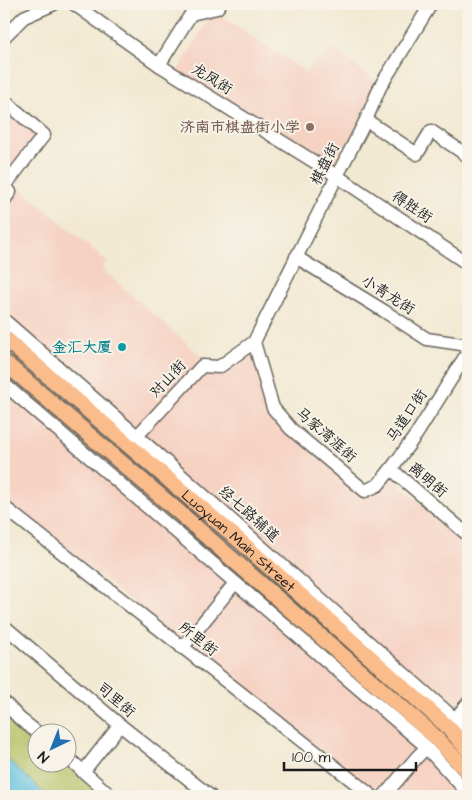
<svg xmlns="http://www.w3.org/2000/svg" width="472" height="800" viewBox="0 0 472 800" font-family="'Architects Daughter','LXGW WenKai TC',sans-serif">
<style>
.built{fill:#f6d2c3}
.green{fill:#b2be60;stroke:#676d3e}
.water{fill:#61c2df;stroke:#3e6f7e}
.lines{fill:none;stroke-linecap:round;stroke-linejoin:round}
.minor-casing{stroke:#67645c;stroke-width:15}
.major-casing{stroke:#67645c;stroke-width:18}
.minor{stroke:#fff;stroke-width:12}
.major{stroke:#fabc8b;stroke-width:15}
.education-dot{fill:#8d6e63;stroke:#f7f3e8;stroke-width:2}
.culture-dot{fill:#0f9aa8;stroke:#f7f3e8;stroke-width:2}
.labels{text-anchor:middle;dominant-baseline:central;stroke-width:4;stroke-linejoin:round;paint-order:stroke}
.street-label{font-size:15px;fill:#1c1c1c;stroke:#f7f3e8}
.education-label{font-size:15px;font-weight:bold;fill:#785e54;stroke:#f7f3e8;text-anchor:end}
.culture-label{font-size:15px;font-weight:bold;fill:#0d838f;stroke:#f7f3e8;text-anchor:end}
</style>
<rect width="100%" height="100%" fill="#f7f3e8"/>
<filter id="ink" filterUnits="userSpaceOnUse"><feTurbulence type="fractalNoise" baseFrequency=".02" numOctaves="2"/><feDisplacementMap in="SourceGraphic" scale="10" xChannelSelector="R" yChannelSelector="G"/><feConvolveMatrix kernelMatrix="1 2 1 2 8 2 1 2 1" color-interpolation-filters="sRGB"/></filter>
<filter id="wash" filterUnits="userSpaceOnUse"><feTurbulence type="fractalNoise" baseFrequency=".0096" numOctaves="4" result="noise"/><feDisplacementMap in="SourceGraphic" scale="20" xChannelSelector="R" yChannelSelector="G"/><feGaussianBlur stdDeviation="1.12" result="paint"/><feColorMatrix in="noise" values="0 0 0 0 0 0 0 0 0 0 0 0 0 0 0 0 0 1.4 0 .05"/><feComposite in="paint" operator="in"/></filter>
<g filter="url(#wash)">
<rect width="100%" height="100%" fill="#f2e9d2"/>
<g class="built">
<path d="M211 15 225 18 306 72 331 48 378 82 338 172 175 75Z"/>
<path d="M4 107 41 137 10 180 107 261 102 269 202 357 215 374 234 368 252 349 269 411 366 495 391 478 468 541V796H380L179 640 4 500Z"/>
</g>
<path class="green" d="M4 706 37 737 38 762H68L109 796H4Z"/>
<path class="water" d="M4 756 47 796H7L4 793Z"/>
</g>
<g filter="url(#ink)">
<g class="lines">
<g class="minor-casing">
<g id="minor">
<path d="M74 4 159 65 337 176 468 264"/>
<path d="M4 37 24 17 54 4"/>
<path d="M159 65 191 14 217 8 220 4"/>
<path d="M4 100 44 135 4 187 10 192 4 200"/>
<path d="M366 120 417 154 431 131 468 156"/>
<path d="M296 257 384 311 427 339 468 345"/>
<path d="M4 320 137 436 455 719 468 735"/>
<path d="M254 342 273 408 291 429 365 491 378 485 391 469 416 435 468 352"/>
<path d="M4 384 422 743 468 793"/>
<path d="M137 436 202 366 219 367 254 342 337 176 366 120 380 87 431 4"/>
<path d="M391 469 468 535"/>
<path d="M4 507 372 796"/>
<path d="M4 626 120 725 210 796"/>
<path d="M182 648 235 583"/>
<path d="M4 702 20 719 38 733"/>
<path d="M451 724 468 703"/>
<path d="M68 758 111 796"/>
<path d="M83 772 120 725"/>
<path d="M384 796 417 757 426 748"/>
</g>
</g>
<g class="major-casing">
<g id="major">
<path id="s1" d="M4 338 241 542 448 727 468 750"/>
<path d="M4 362 173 507 431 733 468 772"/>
</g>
</g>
<use href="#minor" class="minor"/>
<use href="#major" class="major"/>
</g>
</g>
<circle class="education-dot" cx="310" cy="127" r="5"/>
<circle class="culture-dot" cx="122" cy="347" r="5"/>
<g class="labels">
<g class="street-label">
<text transform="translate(212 79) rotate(32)">龙凤街</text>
<text transform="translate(325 164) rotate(-63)">棋盘街</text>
<text transform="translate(412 207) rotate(34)">得胜街</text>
<text transform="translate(388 295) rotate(32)">小青龙街</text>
<text transform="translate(168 379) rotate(-47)">对山街</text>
<text transform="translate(407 416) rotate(-56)">马道口街</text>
<text transform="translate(326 435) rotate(41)">马家湾涯街</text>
<text transform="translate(428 480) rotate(40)">离明街</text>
<text transform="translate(249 514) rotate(42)">经七路辅道</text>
<text stroke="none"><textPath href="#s1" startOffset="310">Luoyuan Main Street</textPath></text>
<text transform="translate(198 639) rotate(38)">所里街</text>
<text transform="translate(116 700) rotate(40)">司里街</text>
</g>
<g class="education-label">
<text x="300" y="127">济南市棋盘街小学</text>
</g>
<g class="culture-label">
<text x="112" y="347">金汇大厦</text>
</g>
</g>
<rect width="472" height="800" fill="none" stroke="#f7f3e8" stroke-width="20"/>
<g transform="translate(52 748) rotate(223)"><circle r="24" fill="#f7f3e8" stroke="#9f9d96"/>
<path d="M0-4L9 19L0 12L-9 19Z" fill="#1f6fb2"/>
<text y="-8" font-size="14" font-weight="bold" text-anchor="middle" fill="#1c1c1c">N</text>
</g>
<path d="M284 762v8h132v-8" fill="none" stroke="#1c1c1c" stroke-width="2.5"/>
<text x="292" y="762" font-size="15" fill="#1c1c1c" stroke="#f7f3e8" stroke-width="4" paint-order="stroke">100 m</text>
</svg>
